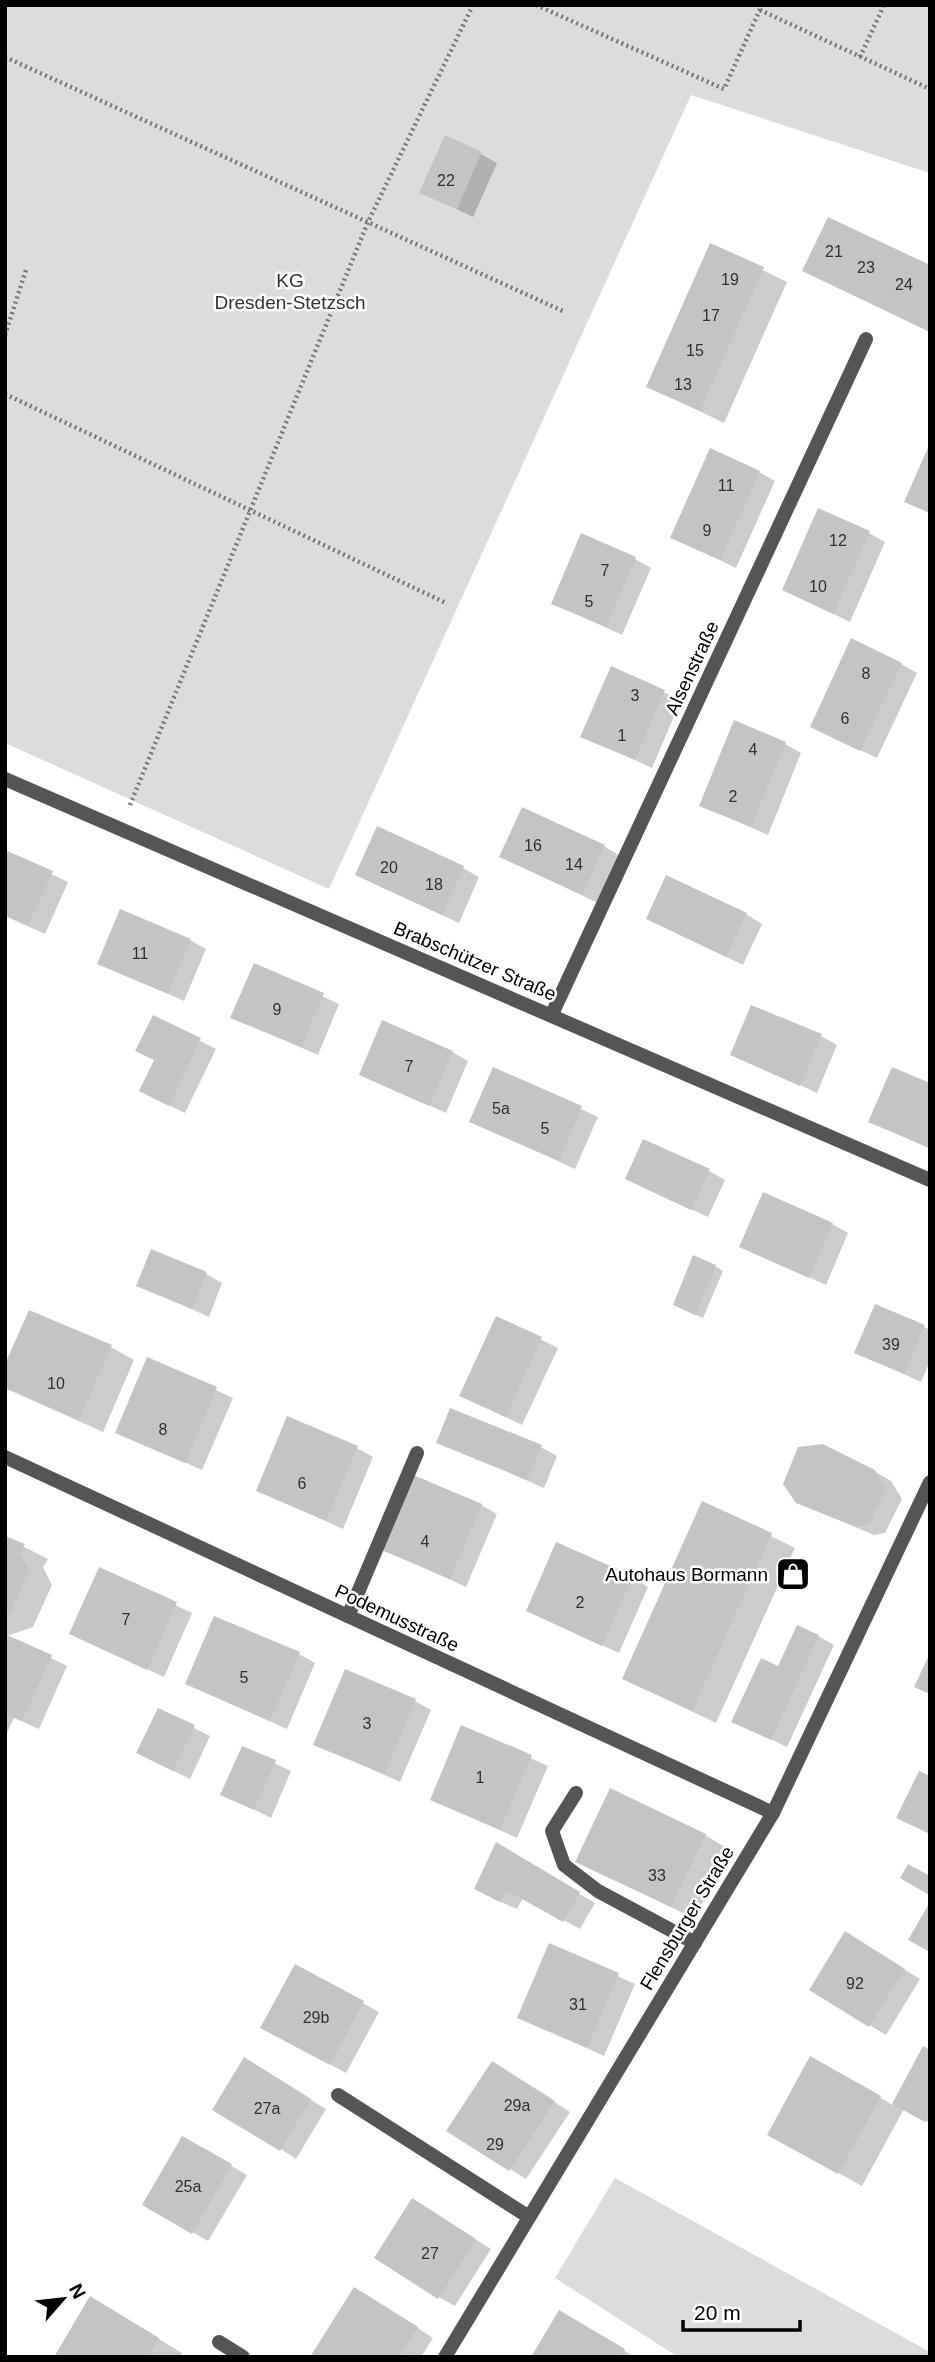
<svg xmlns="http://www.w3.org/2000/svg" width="935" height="2362" viewBox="0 0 935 2362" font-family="Helvetica,sans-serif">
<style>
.green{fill:#dcdcdc}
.shadow{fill:#0003}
.building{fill:#c4c4c4}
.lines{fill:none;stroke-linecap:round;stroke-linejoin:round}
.path{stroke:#777;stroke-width:4.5;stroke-dasharray:2 3.5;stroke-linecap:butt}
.service{stroke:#555;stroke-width:14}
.minor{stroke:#555;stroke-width:14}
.labels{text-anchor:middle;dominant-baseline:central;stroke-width:5;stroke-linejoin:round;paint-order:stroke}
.number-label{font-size:16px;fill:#313131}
.park-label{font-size:19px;fill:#333;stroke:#fff}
.street-label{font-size:19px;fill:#000;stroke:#fff}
.poi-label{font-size:19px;fill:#000;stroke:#fff;text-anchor:end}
</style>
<rect width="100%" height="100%" fill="#fff"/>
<g class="green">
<path d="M5 5H930V173L691 95 329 889 5 743Z"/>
<path d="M615 2178 930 2352V2357H678L555 2278Z"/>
</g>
<g class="shadow">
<path d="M481 154 497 163 473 217 421 192Z"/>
<path d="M711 245 787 282 724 423 648 386Z"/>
<path d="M930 267V332L804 270Z"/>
<path d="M759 472 775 481 736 568 672 537Z"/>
<path d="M869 533 885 542 850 622 784 590Z"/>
<path d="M635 559 651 568 622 635 553 603Z"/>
<path d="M901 664 917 673 877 758 828 735Z"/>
<path d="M612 669 681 700 652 768 583 736Z"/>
<path d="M785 744 801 753 768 835 701 805Z"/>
<path d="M604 846 620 856 598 903 501 857Z"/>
<path d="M5 852 68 882 45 934 5 916Z"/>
<path d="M463 868 479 877 459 923 373 883Z"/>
<path d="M746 914 762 924 743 965 648 919Z"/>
<path d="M190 940 206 949 184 1001 100 963Z"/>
<path d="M255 965 339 1004 318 1055 232 1017Z"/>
<path d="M154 1017 216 1049 185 1113 158 1100Z"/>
<path d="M821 1036 837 1045 817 1093 732 1054Z"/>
<path d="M452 1052 468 1061 446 1113 361 1074Z"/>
<path d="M494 1069 598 1117 575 1169 471 1121Z"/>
<path d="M930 1085V1149L871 1121Z"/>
<path d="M709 1171 725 1180 708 1217 643 1187Z"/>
<path d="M832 1224 848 1233 826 1285 741 1246Z"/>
<path d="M715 1266 723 1271 703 1318 682 1309Z"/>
<path d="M206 1274 222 1283 209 1317 138 1285Z"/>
<path d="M497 1318 558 1348 522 1425 478 1404Z"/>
<path d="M924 1327 930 1330V1361L921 1382 856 1352Z"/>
<path d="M111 1347 134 1360 103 1432 5 1388Z"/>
<path d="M148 1359 233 1398 202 1470 117 1432Z"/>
<path d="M439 1442 541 1447 557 1456 544 1488Z"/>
<path d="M357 1448 373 1457 343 1529 258 1490Z"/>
<path d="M874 1471 891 1481 902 1499 885 1533 874 1535 798 1502Z"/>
<path d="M703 1503 795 1548 716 1723 624 1679Z"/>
<path d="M481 1505 497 1514 466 1587 381 1548Z"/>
<path d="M5 1537 48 1559 43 1567 52 1585 33 1627 7 1636 67 1666 39 1729 14 1718 5 1737Z"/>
<path d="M100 1569 192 1613 164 1677 71 1634Z"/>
<path d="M632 1577 648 1587 619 1653 528 1611Z"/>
<path d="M818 1636 834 1645 787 1747 733 1721 779 1668Z"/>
<path d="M299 1654 315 1663 287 1729 187 1684Z"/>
<path d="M415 1701 431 1710 400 1782 315 1744Z"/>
<path d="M159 1710 210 1736 190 1779 155 1762Z"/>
<path d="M462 1727 548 1766 517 1838 432 1799Z"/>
<path d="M243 1748 291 1771 271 1818 223 1794Z"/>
<path d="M705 1835 728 1849 695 1919 577 1861Z"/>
<path d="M496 1845 595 1903 580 1929 523 1898 517 1909 492 1898Z"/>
<path d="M861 1943 920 1979 886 2035 811 1989Z"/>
<path d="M550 1945 635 1984 604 2056 519 2017Z"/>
<path d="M296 1966 379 2012 346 2073 278 2036Z"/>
<path d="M930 2052V2123L904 2109 862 2186 792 2147 810 2058 893 2105Z"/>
<path d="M260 2069 326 2109 296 2159 281 2149Z"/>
<path d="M508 2072 570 2112 526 2179 449 2130Z"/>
<path d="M183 2138 247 2175 208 2241 144 2204Z"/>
<path d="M429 2210 491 2249 455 2306 439 2297Z"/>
<path d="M371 2298 433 2338 421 2357H312Z"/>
<path d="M114 2312 182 2353 180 2357H56Z"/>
<path d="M560 2312 635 2357H533Z"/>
</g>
<g class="building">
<path d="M445 135 482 152 457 209 419 193Z"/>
<path d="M828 217 930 265V332L802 271Z"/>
<path d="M710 243 764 267 700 411 646 387Z"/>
<path d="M930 443V513L904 502Z"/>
<path d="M710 448 760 471 720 560 670 538Z"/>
<path d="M818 508 870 531 833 614 782 590Z"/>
<path d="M581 533 636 557 606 627 551 604Z"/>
<path d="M851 638 902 663 860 751 810 727Z"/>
<path d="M611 666 665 690 635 760 580 737Z"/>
<path d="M734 720 786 742 751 827 699 806Z"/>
<path d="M522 807 605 845 582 895 499 857Z"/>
<path d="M377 826 464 866 442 915 355 875Z"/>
<path d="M5 850 53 871 28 926 5 915Z"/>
<path d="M666 875 747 913 726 957 646 919Z"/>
<path d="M120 909 191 939 168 994 97 964Z"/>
<path d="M254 963 324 993 301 1047 230 1018Z"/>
<path d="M751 1005 822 1034 800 1086 730 1055Z"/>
<path d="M153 1015 201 1038 169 1106 139 1091 154 1060 135 1051Z"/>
<path d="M382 1020 453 1051 429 1106 359 1075Z"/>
<path d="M493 1067 582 1106 559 1161 469 1122Z"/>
<path d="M892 1067 930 1083V1148L868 1122Z"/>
<path d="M643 1139 710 1169 691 1210 625 1179Z"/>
<path d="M763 1192 833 1223 809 1278 739 1247Z"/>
<path d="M151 1249 207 1272 192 1309 136 1286Z"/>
<path d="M693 1255 716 1265 695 1315 673 1305Z"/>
<path d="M875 1304 925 1325 904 1374 854 1353Z"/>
<path d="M29 1310 112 1345 79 1420 5 1388V1364Z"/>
<path d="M496 1316 542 1337 506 1417 459 1396Z"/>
<path d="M147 1357 217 1387 185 1463 115 1433Z"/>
<path d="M450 1408 542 1445 527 1480 436 1443Z"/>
<path d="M287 1416 358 1446 326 1521 256 1491Z"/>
<path d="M823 1444 875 1470 886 1489 869 1524 856 1527 796 1503 783 1484 798 1447Z"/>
<path d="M411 1474 482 1504 450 1579 379 1549Z"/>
<path d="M702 1501 772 1533 692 1711 622 1679Z"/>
<path d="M5 1536 25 1544 20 1553 29 1570 10 1614 5 1616Z"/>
<path d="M556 1542 633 1576 602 1646 526 1611Z"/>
<path d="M99 1567 177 1602 147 1670 69 1634Z"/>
<path d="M214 1616 300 1652 270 1721 185 1684Z"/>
<path d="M797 1625 819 1635 771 1740 731 1722 761 1658 778 1666Z"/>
<path d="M5 1634 52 1655 22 1721 5 1713Z"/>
<path d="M930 1653V1694L914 1687Z"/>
<path d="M345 1669 416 1699 384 1774 313 1745Z"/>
<path d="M158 1708 195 1725 173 1771 136 1753Z"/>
<path d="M461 1725 532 1755 500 1830 430 1800Z"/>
<path d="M242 1746 276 1760 254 1810 220 1795Z"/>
<path d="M919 1771 930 1776V1834L896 1818Z"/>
<path d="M610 1788 706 1834 671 1907 575 1862Z"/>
<path d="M496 1842 580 1892 563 1922 506 1890 500 1902 474 1889Z"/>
<path d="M908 1864 930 1876 929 1895 900 1878Z"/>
<path d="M930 1902V1952L908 1940Z"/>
<path d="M845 1931 905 1969 869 2027 809 1990Z"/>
<path d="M549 1943 619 1973 587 2048 517 2018Z"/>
<path d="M295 1964 364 2001 330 2065 260 2028Z"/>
<path d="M923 2046 930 2050V2113L925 2122 892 2104Z"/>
<path d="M810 2056 881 2096 838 2174 767 2135Z"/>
<path d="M244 2057 311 2099 280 2151 212 2110Z"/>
<path d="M492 2061 555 2101 509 2171 446 2131Z"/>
<path d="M182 2136 232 2164 192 2234 142 2205Z"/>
<path d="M412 2198 476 2239 438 2299 374 2258Z"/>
<path d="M354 2287 418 2327 399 2357H310Z"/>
<path d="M90 2296 159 2338 148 2357H54Z"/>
<path d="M559 2310 625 2349 620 2357H531Z"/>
</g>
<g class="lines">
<g class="path">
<path d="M536 5 724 89 762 5"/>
<path d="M760 10 930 89"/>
<path d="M5 57 565 312"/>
<path d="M860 57 884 5"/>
<path d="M5 335 27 267"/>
<path d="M5 394 446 603"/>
<path d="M130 805 368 222 473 5"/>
</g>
<g class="service">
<path d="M348 1616 417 1453"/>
<path d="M576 1793 552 1831 564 1865 598 1891 695 1943"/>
<path d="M338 2095 529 2217"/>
<path d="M219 2342 243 2357"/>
</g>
<g class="minor">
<path d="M5 779 930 1180"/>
<path d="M552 1014 866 339"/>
<path d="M5 1457 773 1813"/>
<path d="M445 2357 773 1813 930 1482"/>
</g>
</g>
<defs>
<g id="shop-square" transform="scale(1.75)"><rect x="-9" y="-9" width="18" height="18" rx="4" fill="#000" stroke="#fff"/><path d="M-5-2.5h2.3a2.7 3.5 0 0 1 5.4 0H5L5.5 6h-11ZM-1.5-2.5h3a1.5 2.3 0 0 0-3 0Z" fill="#fff"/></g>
</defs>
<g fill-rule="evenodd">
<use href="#shop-square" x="793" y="1574"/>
</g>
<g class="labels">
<g class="number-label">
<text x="446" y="180">22</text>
<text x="834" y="251">21</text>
<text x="866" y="267">23</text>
<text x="730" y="279">19</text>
<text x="904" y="284">24</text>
<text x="711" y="315">17</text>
<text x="695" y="350">15</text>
<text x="683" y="384">13</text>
<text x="726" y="485">11</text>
<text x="707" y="530">9</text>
<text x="838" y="540">12</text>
<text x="605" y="570">7</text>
<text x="818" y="586">10</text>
<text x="589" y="601">5</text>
<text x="866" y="673">8</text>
<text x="635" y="695">3</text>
<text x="845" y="718">6</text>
<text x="622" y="735">1</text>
<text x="753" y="749">4</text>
<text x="733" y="796">2</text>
<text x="533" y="845">16</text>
<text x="574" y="864">14</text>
<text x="389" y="867">20</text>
<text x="434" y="884">18</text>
<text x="140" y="953">11</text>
<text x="277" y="1009">9</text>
<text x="409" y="1066">7</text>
<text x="501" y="1108">5a</text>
<text x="545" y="1128">5</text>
<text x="891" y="1344">39</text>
<text x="56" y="1383">10</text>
<text x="163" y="1429">8</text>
<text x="302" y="1483">6</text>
<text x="425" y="1541">4</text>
<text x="580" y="1602">2</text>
<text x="126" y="1619">7</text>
<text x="244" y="1677">5</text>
<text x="367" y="1723">3</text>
<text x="480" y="1777">1</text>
<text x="657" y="1875">33</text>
<text x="855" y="1983">92</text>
<text x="578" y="2004">31</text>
<text x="316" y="2017">29b</text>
<text x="517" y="2105">29a</text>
<text x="267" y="2108">27a</text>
<text x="495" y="2144">29</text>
<text x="188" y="2186">25a</text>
<text x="430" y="2253">27</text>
</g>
<g class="park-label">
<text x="290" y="280">KG<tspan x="290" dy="22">Dresden-Stetzsch</tspan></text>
</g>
<g class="street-label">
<text transform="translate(692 668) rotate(-65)">Alsenstraße</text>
<text transform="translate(475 961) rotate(23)">Brabschützer Straße</text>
<text transform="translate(397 1618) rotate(25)">Podemusstraße</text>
<text transform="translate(687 1918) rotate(-59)">Flensburger Straße</text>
</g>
<g class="poi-label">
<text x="768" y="1574">Autohaus Bormann</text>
</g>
</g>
<rect width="935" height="2362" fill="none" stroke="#000000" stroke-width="14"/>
<g transform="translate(63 2299) rotate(62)" stroke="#ffffff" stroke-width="5" paint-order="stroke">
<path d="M0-5L12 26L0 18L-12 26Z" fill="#000000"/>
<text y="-10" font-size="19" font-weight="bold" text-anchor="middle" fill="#000000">N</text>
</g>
<path d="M683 2320v10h117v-10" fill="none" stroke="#000000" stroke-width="3.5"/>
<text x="694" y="2320" font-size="21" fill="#000000" stroke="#ffffff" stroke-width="5" paint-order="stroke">20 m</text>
</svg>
